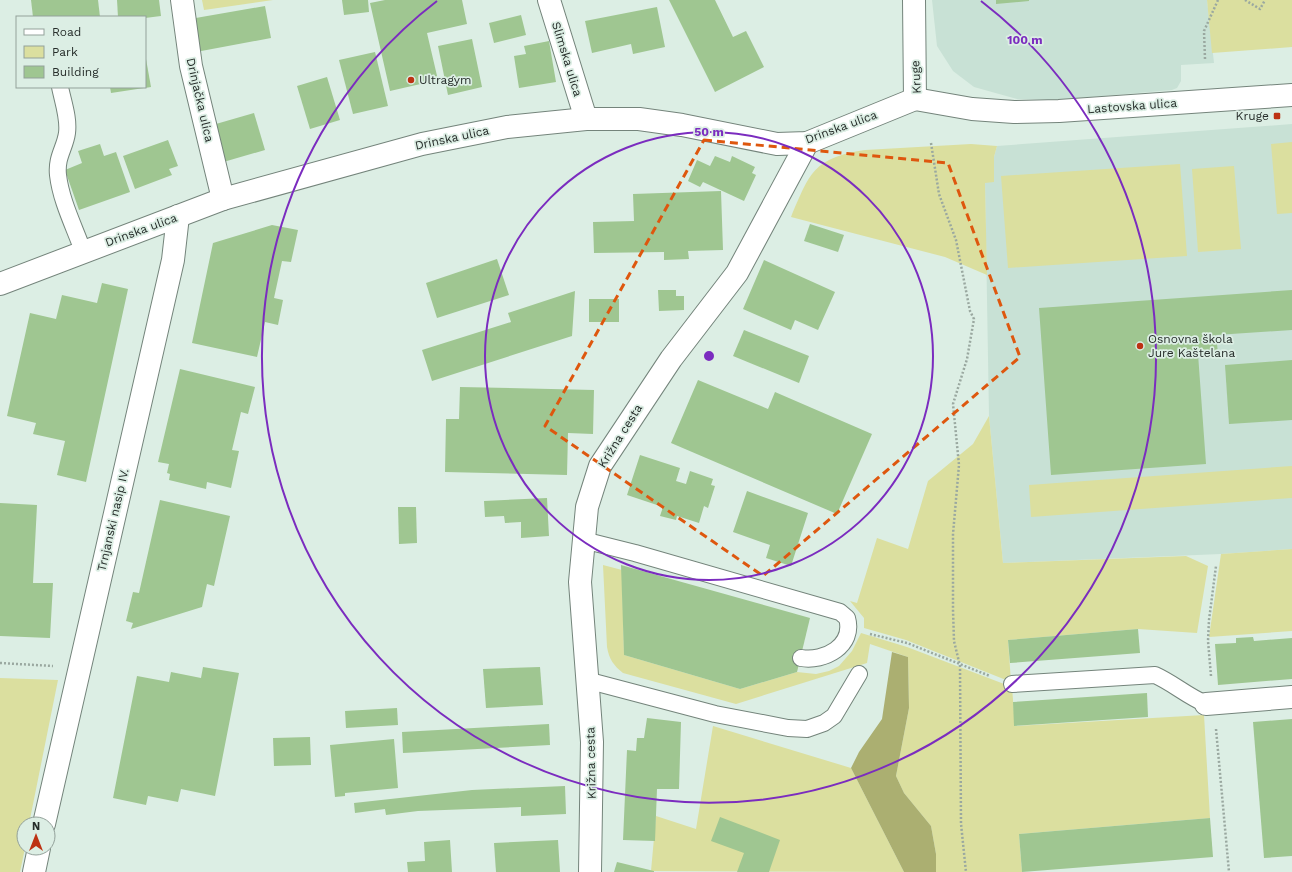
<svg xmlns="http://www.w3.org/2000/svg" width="1292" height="872" viewBox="0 0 1292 872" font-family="'Work Sans',sans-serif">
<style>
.built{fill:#c8e1d5}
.green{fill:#dbdf9f}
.forest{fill:#abaf71}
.building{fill:#9fc691}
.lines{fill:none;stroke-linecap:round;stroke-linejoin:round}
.lane-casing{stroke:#74847b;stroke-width:18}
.street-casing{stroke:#74847b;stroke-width:24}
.secondary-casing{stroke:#74847b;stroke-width:24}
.path{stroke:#9aa8a0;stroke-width:2.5;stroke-dasharray:2 2;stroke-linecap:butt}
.lane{stroke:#fff;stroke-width:16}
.street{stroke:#fff;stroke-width:22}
.secondary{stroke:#fff;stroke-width:22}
.marked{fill:none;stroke:#de570e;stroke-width:3;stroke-dasharray:8 5;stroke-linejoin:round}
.ring{fill:none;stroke:#7b2cbf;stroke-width:2}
.poi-dot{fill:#bd3213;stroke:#dceee4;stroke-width:1.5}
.labels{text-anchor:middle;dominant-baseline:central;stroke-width:3.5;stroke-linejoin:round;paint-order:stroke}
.street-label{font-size:12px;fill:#262d2a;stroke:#dceee4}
.poi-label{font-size:12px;fill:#262d2a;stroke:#dceee4;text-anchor:start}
.centre{fill:#7b2cbf;stroke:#dceee4;stroke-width:2}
.ring-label{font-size:12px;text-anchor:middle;font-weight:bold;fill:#7b2cbf;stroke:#dceee4;stroke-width:3.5;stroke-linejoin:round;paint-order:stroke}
</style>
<rect width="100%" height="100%" fill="#dceee4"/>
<g class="built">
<path d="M932 0H1207L1214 63 1181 65V81L1177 88 1172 90 1056 100 1017 99 974 87 953 71 937 46Z"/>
<path d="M1292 124V549L1221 554 1003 563 989 416 985 182H994V157L997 146Z"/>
</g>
<g class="green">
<path d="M202 0H273L204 10Z"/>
<path d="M1207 0H1292V47L1212 53Z"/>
<path d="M1292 142V213L1277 214 1271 144Z"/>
<path d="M971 144 997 146 994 157V182L985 183 987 275 945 257 791 217C810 173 813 158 865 150Z"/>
<path d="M1180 164 1187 256 1008 268 1001 176Z"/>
<path d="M1234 166 1241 249 1198 252 1192 169Z"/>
<path d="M989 416 1003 563 1186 556 1208 566 1197 633 1138 629 1008 640 1011 682 906 640 864 628V618L850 601 857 603 877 538 908 549 928 481 973 444Z"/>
<path d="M1292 466V498L1031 517 1029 485Z"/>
<path d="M1292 549V631L1209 637 1221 554Z"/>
<path d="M603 565 622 570 624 655 740 689 797 672 816 674 829 671 839 666 852 651 861 633 907 647 1012 687 1015 726 1204 715 1210 818 1019 834 1022 872H936V854L931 826 904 793 896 776 909 708 908 657 870 644 867 663 736 704 623 673C614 666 609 659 607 647Z"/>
<path d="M0 678 58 680 29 824H24L25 848 20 872H0Z"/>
<path d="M713 726 851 768 904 872 651 871 656 816 696 829Z"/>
</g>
<path class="forest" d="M892 652 908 657 909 708 896 776 904 793 931 826 936 854V872H904L851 768 859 752 882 719Z"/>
<g class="building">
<path d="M31 0H98L100 17H33Z"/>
<path d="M117 0H159L161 16 145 18 118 17Z"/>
<path d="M342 0H368L369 12 344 15Z"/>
<path d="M385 0H462L467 24 427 33 438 80 390 91 370 3Z"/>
<path d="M669 0H715L733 37 746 31 764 67 715 92Z"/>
<path d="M996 0H1029V1L996 4Z"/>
<path d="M265 6 271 38 196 52 190 19Z"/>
<path d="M657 7 665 47 633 54 631 44 592 53 585 21Z"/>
<path d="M521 15 526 35 494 43 489 23Z"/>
<path d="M472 39 482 87 448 95 438 46Z"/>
<path d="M549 41 556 82 519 88 514 56 526 54 524 46Z"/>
<path d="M375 52 388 106 353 114 339 60Z"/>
<path d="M145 59H146L151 87 145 88Z"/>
<path d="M327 77 340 120 310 129 297 86Z"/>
<path d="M110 87H144V88L111 93Z"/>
<path d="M254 113 265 150 220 163 209 126Z"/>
<path d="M168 140 178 166 169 169 172 175 135 189 123 156Z"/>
<path d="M100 144 104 156 116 152 130 192 79 210 65 170 82 163 78 151Z"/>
<path d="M715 156 730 162 732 156 755 167 752 173 756 175 744 201 703 182 700 187 688 181 697 160 710 166Z"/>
<path d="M721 191 723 250 688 251 689 259 664 260V252L594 253 593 222 634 221 633 194Z"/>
<path d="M810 224 844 235 838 252 804 241Z"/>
<path d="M272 225 298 230 291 262 282 261 274 298 283 300 278 325 265 322 257 357 192 343 213 243Z"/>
<path d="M497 259 509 295 437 318 426 283Z"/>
<path d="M764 260 835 292 818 330 795 320 791 330 743 309Z"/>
<path d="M102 283 128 289 86 482 57 475 65 441 33 434 36 423 7 416 30 313 56 319 62 295 97 303Z"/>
<path d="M658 290H676V296H684V310L659 311Z"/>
<path d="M1292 290V330L1216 335 1218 353 1198 354 1206 464 1051 475 1039 308Z"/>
<path d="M575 291 572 336 432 381 422 350 511 322 508 313Z"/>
<rect x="589" y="299" width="30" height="23"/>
<path d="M744 330 809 356 799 383 733 356Z"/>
<path d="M1292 360V420L1229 424 1225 365Z"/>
<path d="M180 369 255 387 248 414 241 412 232 450 239 451 231 488 207 482 206 489 169 480 170 474 167 473 169 464 158 462Z"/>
<path d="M698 380 768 409 775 392 872 434 837 514 671 443Z"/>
<path d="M460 387 594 390 593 434 568 433 567 475 445 472 446 419H459Z"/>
<path d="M640 455 680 468 676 481 686 484 690 471 713 479 711 485 715 486 708 508 704 506 699 523 677 516 676 520 660 516 663 507 627 495Z"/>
<path d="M747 491 808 513 791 566 766 558 770 545 733 532Z"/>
<path d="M547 498 549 536 521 538V522L505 523 504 516 485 517 484 501Z"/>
<path d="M160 500 230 516 214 586 207 584 202 607 131 629 133 623 126 621 133 592 139 593Z"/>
<path d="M0 503 37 505 33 583H53L50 638 0 636Z"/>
<path d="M398 507H416L417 543 399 544Z"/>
<path d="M621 565 810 618 797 672 740 689 624 655Z"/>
<path d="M1138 629 1140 653 1010 663 1008 640Z"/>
<path d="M1253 637 1254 641 1292 638V679L1218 685 1215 644 1236 643V638Z"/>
<path d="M203 667 239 673 215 796 181 789 178 802 148 796 146 805 113 798 137 676 169 682 171 672 201 678Z"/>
<path d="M540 667 543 705 486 708 483 669Z"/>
<path d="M1147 693 1148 717 1014 726 1013 702Z"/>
<path d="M397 708 398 725 346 728 345 711Z"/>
<path d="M647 718 681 722 679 789H657L655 841 623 840 627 750 636 751 637 738H644Z"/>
<path d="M1292 719V856L1264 858 1253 722Z"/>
<path d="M549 724 550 745 403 753 402 732Z"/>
<path d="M310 737 311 765 274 766 273 738Z"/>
<path d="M394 739 398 788 345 793V796L335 797 330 745Z"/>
<path d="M565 786 566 814 521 816V807L418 811 386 815 385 809 355 813 354 803 472 790Z"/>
<path d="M720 817 780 840 769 872H737L744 853 711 841Z"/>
<path d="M1210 818 1213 857 1022 872 1019 834Z"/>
<path d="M450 840 452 872H408L407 862 425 861 424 842Z"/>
<path d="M558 840 560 872H496L494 843Z"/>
<path d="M617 862 654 871V872H614Z"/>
</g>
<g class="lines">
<g class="lane-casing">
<g id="lane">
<path d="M60 87C63 102 69 118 67 133 65 148 56 157 58 175 61 201 74 226 83 251"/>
<path d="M583 540 635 553 840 612 847 618C855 646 824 662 801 658"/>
<path d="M586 680 715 714 788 728 807 729 824 723 834 716 859 674"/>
<path d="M1012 684 1155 675C1173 683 1187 696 1206 704"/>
</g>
</g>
<g class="street-casing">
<g id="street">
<path d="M182 0 191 66 223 199"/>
<path d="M549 0 586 119"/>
<path d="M1206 704 1292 697"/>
<path d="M44 824 173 260 178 216"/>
<path d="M34 872 39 848"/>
<path d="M590 872 592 742 580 582 587 507 600 466 671 359 737 273 807 143"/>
</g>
</g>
<g class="secondary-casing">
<g id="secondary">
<path d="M914 0 915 99"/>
<path d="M915 99 972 109 1014 112 1059 111 1292 95"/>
<path d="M0 284 223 199 422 144 507 127 586 119H639L682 125 777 144 807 143 915 99"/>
</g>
</g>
<g class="path">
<path d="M1245 0 1260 9 1265 0"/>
<path d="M1205 59 1204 31 1218 0"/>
<path d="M931 143 939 194 956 240 970 311 974 319 967 359 953 404 959 465 953 534V610L954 641 960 666 961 824 966 872"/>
<path d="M870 634 907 643 990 676"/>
<path d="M0 663 53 666"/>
<path d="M1211 676 1208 641 1209 620 1216 566"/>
<path d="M1216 729 1229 872"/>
</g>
<use href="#lane" class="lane"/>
<use href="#street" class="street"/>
<use href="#secondary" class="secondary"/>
</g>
<path class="marked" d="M704 140 948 163 1020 357 763 576 545 426Z"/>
<g class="ring">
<circle cx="709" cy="356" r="224"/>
<path d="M981 1A447 447 0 1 1 437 1"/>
</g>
<g class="poi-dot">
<circle cx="411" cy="80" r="4"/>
<rect x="1273" y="112" width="8" height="8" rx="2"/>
<circle cx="1140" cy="346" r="4"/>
</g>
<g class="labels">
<g class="street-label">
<text transform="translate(567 59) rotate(73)">Slimska ulica</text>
<text transform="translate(916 77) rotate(-93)">Kruge</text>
<text transform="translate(200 100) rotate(77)">Drinjačka ulica</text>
<text transform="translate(1132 106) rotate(-4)">Lastovska ulica</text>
<text transform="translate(841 127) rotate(-20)">Drinska ulica</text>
<text transform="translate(452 138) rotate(-12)">Drinska ulica</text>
<text transform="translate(141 230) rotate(-20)">Drinska ulica</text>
<text transform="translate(620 436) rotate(-58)">Križna cesta</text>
<text transform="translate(113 520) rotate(-77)">Trnjanski nasip IV.</text>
<text transform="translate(591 763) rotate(-91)">Križna cesta</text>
</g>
<g class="poi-label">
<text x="419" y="80">Ultragym</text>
<text x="1269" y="116" text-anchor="end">Kruge</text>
<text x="1148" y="339">Osnovna škola<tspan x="1148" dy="14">Jure Kaštelana</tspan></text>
</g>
</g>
<circle cx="709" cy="356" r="6" class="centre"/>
<g class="ring-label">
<text x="1025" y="44">100 m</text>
<text x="709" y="136">50 m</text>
</g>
<rect x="16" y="16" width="130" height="72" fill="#dceee4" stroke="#93a19a"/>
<rect x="24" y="29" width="20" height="6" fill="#ffffff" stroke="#93a19a"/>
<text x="52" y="36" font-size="12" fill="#262d2a">Road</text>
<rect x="24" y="46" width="20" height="12" fill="#dbdf9f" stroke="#93a19a"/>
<text x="52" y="56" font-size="12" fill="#262d2a">Park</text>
<rect x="24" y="66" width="20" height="12" fill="#9fc691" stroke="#93a19a"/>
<text x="52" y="76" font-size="12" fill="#262d2a">Building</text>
<g transform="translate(36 836)"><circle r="19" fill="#dceee4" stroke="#93a19a"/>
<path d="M0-3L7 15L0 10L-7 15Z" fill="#bd3213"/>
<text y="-6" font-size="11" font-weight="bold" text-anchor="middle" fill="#262d2a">N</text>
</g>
</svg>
